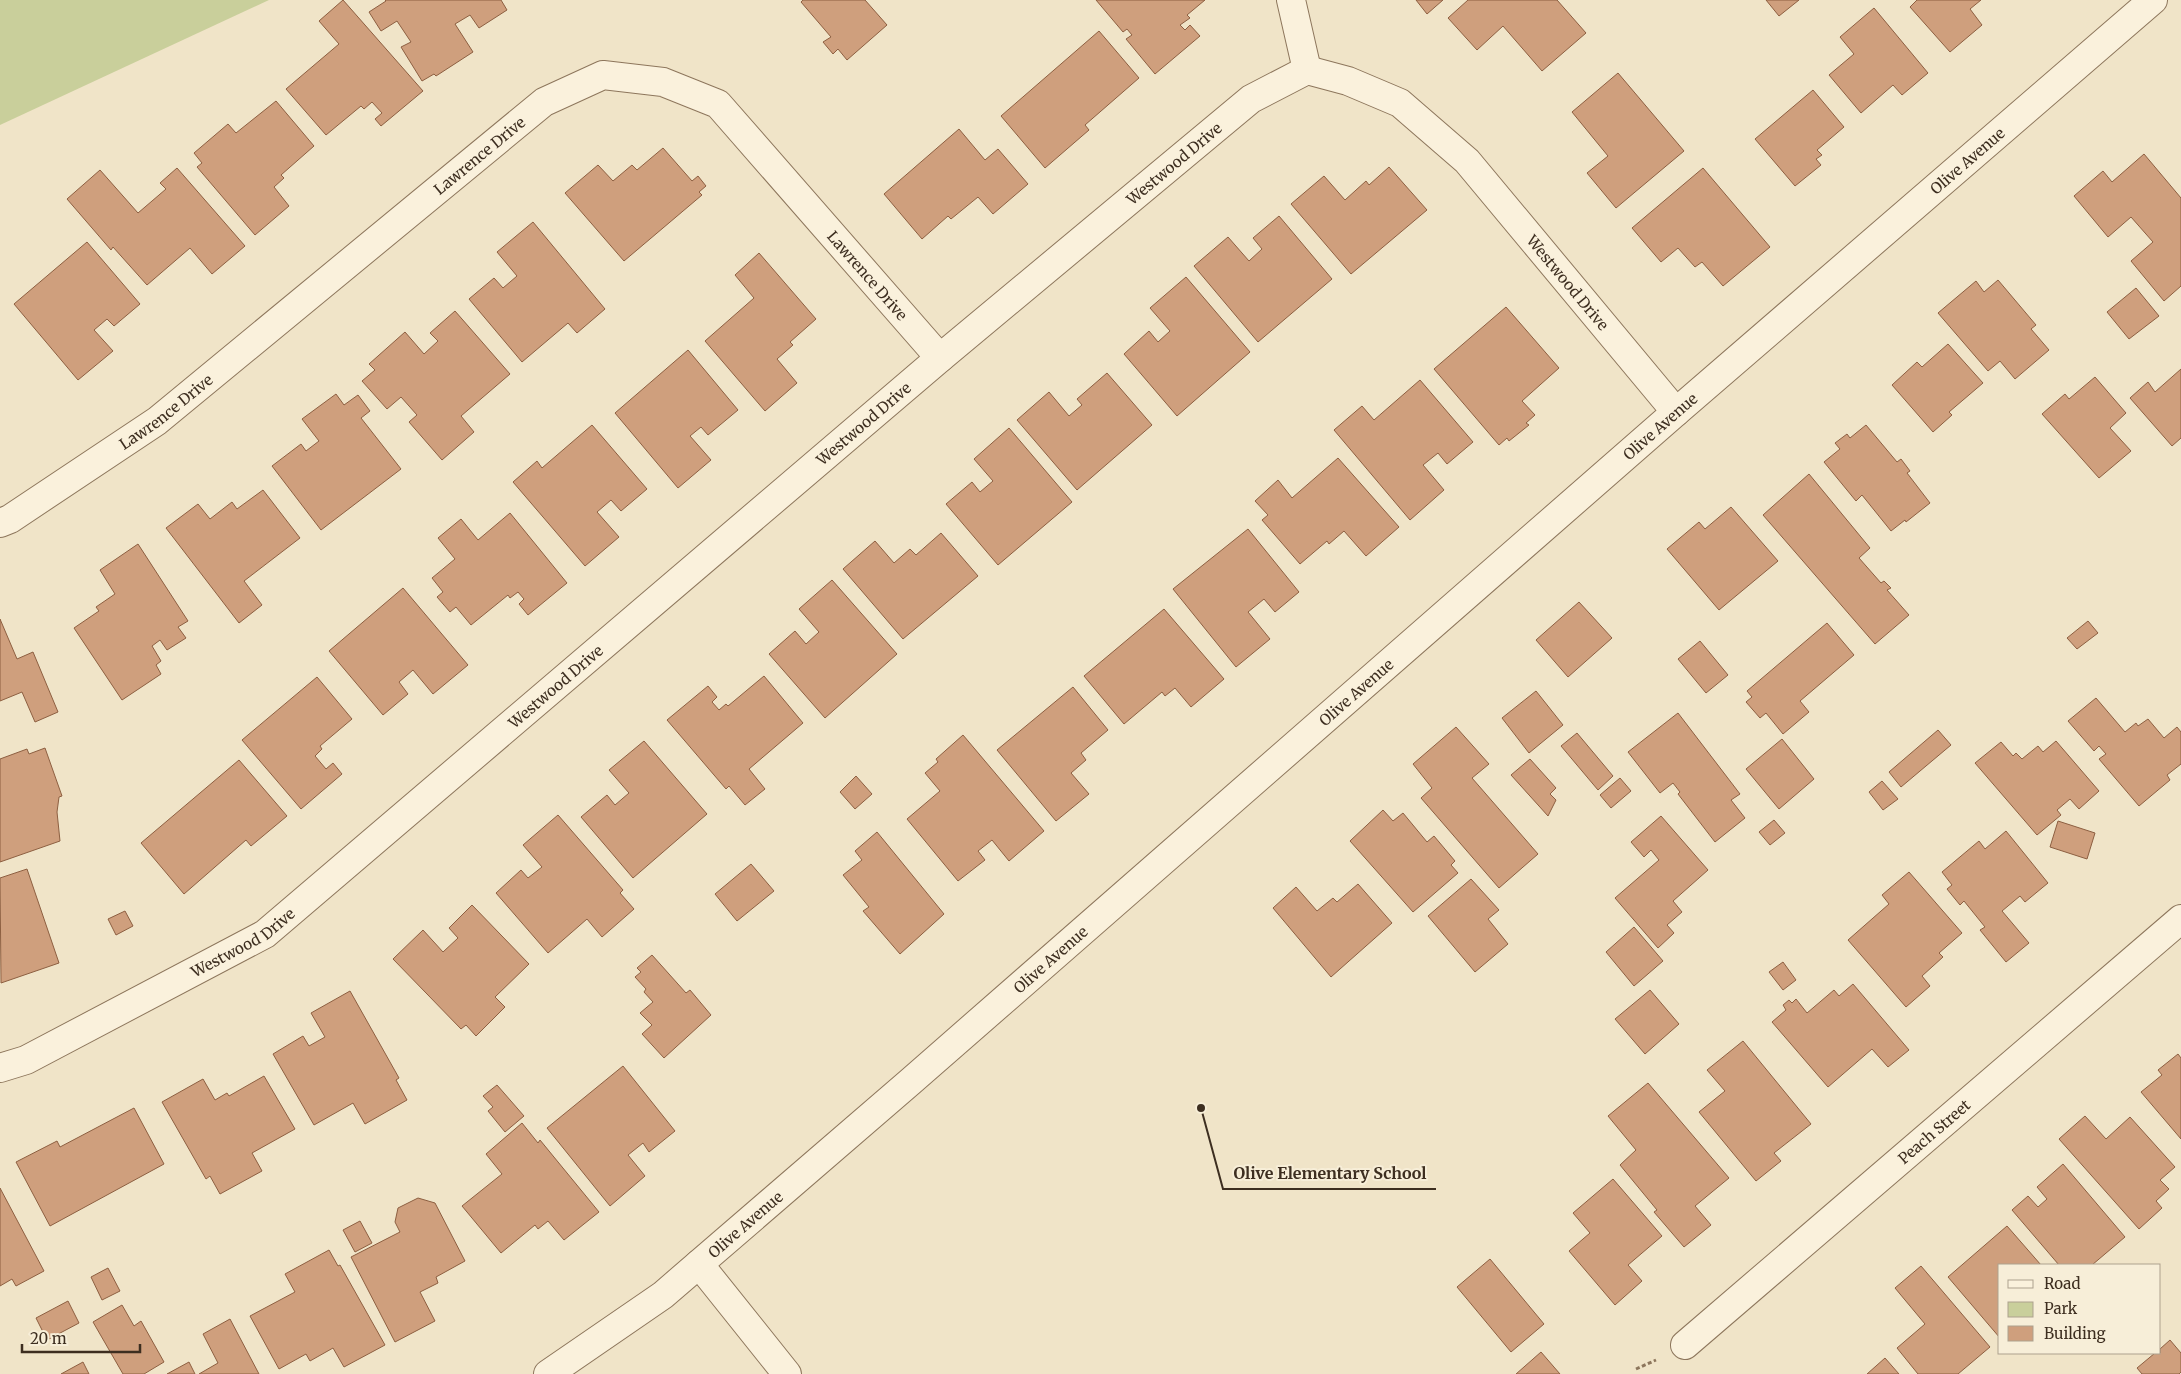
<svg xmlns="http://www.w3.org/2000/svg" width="2181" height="1374" viewBox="0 0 2181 1374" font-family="Merriweather,serif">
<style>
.green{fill:#c9cf9b}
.building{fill:#cf9f7d;stroke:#8d5f41}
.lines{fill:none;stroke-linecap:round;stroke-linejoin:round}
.minor-casing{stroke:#8d765c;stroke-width:30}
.path{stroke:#8d765c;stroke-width:3;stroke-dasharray:4 2.5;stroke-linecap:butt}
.minor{stroke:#faf1dc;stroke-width:28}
.labels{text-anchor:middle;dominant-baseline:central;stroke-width:4;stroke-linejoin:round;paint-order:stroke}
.street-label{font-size:15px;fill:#3d2e20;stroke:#f7eed8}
.leader{fill:none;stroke:#3d2e20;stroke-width:2}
.callout-dot{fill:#3d2e20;stroke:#f7eed8;stroke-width:2}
.callout-label{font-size:16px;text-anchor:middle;font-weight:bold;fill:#3d2e20;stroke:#f7eed8;stroke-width:4;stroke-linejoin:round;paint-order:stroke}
</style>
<rect width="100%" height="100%" fill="#f0e4c8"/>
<path class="green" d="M0 0H269L0 125Z"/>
<g class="building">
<path d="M343 0 423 91 381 126 375 119 382 113 372 102 364 109 361 106 326 135 286 89 339 44 319 21Z"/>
<path d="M385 0H501L507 10 479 28 470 15 455 24 473 52 436 76 434 74 422 81 401 47 411 42 397 21 381 31 369 12 386 1Z"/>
<path d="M803 0H865L887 25 847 60 838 49 833 54 823 42 831 37 801 2Z"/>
<path d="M1096 0H1205L1187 15 1190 18 1180 25 1185 30 1190 25 1200 36 1155 74 1126 39 1132 35 1127 29 1123 32Z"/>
<path d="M1416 0H1443L1427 14Z"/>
<path d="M1468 0H1557L1586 33 1542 71 1503 26 1477 50 1448 18Z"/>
<path d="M1766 0H1799L1779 16Z"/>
<path d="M1917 0H1981L1970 9 1982 25 1950 52 1910 7Z"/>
<path d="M1874 8 1928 73 1902 95 1893 85 1861 113 1829 75 1854 54 1840 37Z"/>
<path d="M1099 31 1139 78 1085 125 1089 130 1045 168 1001 116Z"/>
<path d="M1618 73 1684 151 1616 208 1587 173 1608 156 1572 112Z"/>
<path d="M1813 90 1844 127 1817 150 1822 155 1816 159 1821 165 1795 186 1755 139Z"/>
<path d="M276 101 314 146 281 175 284 178 274 187 289 206 255 235 197 167 202 163 194 153 228 124 236 133Z"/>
<path d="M959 129 985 160 998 149 1028 184 993 214 978 197 951 219 948 216 922 239 884 194Z"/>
<path d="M663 148 692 181 698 176 706 186 699 192 702 195 624 261 565 193 598 165 613 181 632 165 637 170Z"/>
<path d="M2144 154 2181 198V286L2164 301 2131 261 2153 242 2131 217 2108 237 2074 196 2103 171 2112 182Z"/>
<path d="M1389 167 1427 210 1351 274 1291 204 1324 176 1345 200 1366 181 1369 185Z"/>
<path d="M177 168 245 246 212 274 190 248 147 285 113 247 111 250 67 199 100 170 138 213 166 189 160 183Z"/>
<path d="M1703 168 1770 247 1723 286 1702 262 1695 267 1678 248 1661 262 1632 228Z"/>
<path d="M1279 216 1332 279 1258 342 1194 266 1228 237 1249 261 1262 249 1253 238Z"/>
<path d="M533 222 605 309 577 333 568 323 522 362 469 299 494 278 503 288 517 276 497 252Z"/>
<path d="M87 242 140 304 114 326 107 319 94 330 113 351 78 380 14 304Z"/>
<path d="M759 253 816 319 790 342 793 345 777 359 797 383 765 411 705 341 754 298 735 275Z"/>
<path d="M1186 277 1250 352 1177 416 1124 354 1149 331 1158 342 1170 331 1150 308Z"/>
<path d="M1998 280 2036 325 2031 329 2049 350 2015 379 2000 361 1988 371 1938 313 1976 281 1984 292Z"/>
<path d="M2136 288 2159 316 2129 339 2107 312Z"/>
<path d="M1506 307 1559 368 1522 401 1535 415 1526 423 1529 425 1509 441 1507 438 1499 445 1434 369Z"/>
<path d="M455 311 510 374 461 416 474 432 442 460 409 422 417 415 401 397 387 409 362 381 375 370 369 364 405 332 424 354 438 341 430 333Z"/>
<path d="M1948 344 1983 383 1949 412 1952 415 1933 432 1892 385 1917 362 1922 367Z"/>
<path d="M688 350 738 410 708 435 701 427 690 436 711 460 678 488 615 413Z"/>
<path d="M2181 369V438L2172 446 2130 398 2148 382 2155 392Z"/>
<path d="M1107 373 1152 425 1077 490 1017 420 1049 392 1069 416 1082 405 1077 399Z"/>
<path d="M2095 377 2126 413 2110 428 2131 451 2099 478 2042 414 2065 394 2069 399Z"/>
<path d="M1420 380 1473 442 1447 464 1438 453 1423 465 1444 490 1410 520 1334 430 1362 406 1374 420Z"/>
<path d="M336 394 344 405 358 395 370 411 361 418 401 469 321 530 272 466 301 444 306 451 319 441 302 419Z"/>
<path d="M592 425 647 489 621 511 611 500 597 512 619 537 585 566 513 482 537 461 542 468Z"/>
<path d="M1866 425 1897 462 1901 459 1910 471 1907 473 1930 503 1906 522 1905 520 1891 531 1862 495 1856 501 1824 462 1840 449 1835 443 1847 434 1850 438Z"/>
<path d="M1009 428 1072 502 998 565 946 504 972 482 980 492 993 481 974 459Z"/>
<path d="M1338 458 1399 527 1366 556 1344 531 1329 544 1327 541 1300 564 1262 520 1268 515 1255 501 1278 480 1292 498Z"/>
<path d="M1809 474 1870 548 1859 558 1881 583 1884 581 1891 588 1887 590 1909 615 1875 644 1763 515Z"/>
<path d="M263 490 300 538 244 581 262 605 239 623 166 528 198 504 210 519 232 502 237 509Z"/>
<path d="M1731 507 1778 561 1719 610 1667 549 1699 522 1705 529Z"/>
<path d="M510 513 567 583 528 615 519 604 524 599 518 592 510 598 508 595 471 625 456 607 450 612 437 597 443 592 432 578 455 559 438 538 461 519 478 540Z"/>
<path d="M1248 529 1299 592 1275 612 1264 599 1248 612 1270 639 1236 667 1173 589Z"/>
<path d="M941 533 978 576 903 639 843 569 875 541 894 563 910 549 916 555Z"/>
<path d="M138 544 188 621 178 627 186 638 167 650 160 640 152 646 161 661 156 665 161 674 122 700 74 628 99 611 96 607 115 594 100 570Z"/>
<path d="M832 580 897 654 825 718 769 654 795 631 806 644 819 632 799 609Z"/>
<path d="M403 588 468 665 433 694 413 670 399 682 408 694 383 715 329 651Z"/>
<path d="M1579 602 1612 638 1568 677 1536 640Z"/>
<path d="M1164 609 1224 679 1191 707 1175 688 1165 696 1162 692 1124 724 1084 676Z"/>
<path d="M0 619 17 659 33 652 58 712 35 722 22 692 0 701Z"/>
<path d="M2088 621 2098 633 2077 649 2067 638Z"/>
<path d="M1827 623 1854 655 1800 701 1809 712 1783 734 1766 713 1760 718 1746 702 1752 697 1747 691Z"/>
<path d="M1700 641 1728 675 1706 693 1678 659Z"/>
<path d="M764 676 803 723 749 769 765 789 745 805 729 786 726 789 667 720 708 686 717 697 712 702 719 710 726 704 728 706Z"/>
<path d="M317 677 352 719 320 746 322 749 315 756 326 769 333 763 342 774 301 809 242 740Z"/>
<path d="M1073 687 1108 730 1081 753 1086 760 1071 773 1089 794 1056 821 997 750Z"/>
<path d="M1536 691 1563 725 1529 753 1502 718Z"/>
<path d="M2096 698 2125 732 2136 723 2138 726 2148 719 2164 738 2177 727 2181 732V764L2167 775 2170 780 2139 806 2099 759 2106 754 2099 746 2094 751 2068 721Z"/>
<path d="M1678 713 1740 794 1731 800 1745 818 1715 842 1678 794 1680 792 1673 783 1660 793 1628 752Z"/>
<path d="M1456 727 1489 764 1472 778 1538 854 1499 888 1421 798 1432 788 1413 764Z"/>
<path d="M1938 730 1951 745 1901 787 1889 772Z"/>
<path d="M1577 733 1613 776 1598 790 1561 746Z"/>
<path d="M963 735 1044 831 1009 861 992 840 978 851 985 860 958 881 907 819 940 791 925 773 938 762 936 759Z"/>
<path d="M1782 739 1814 779 1779 809 1746 769Z"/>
<path d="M644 741 707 814 633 878 581 817 607 795 615 805 629 793 609 770Z"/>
<path d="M2056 741 2099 791 2079 809 2070 799 2057 810 2061 815 2037 835 1975 763 2001 742 2013 756 2016 753 2022 759 2038 746 2043 752Z"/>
<path d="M45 748 62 796 59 797 57 812 60 841 0 862V759L27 749 29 754Z"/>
<path d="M1530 759 1556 788 1550 794 1556 800 1548 816 1511 775Z"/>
<path d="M239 760 287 816 251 846 246 840 184 894 141 843Z"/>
<path d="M856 776 872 794 855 809 840 792Z"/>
<path d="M1620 778 1631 791 1611 808 1600 795Z"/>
<path d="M1882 781 1898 799 1883 810 1869 792Z"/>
<path d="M1383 810 1393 821 1403 813 1427 842 1434 836 1455 861 1451 865 1458 873 1413 912 1350 841Z"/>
<path d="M558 815 623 890 620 893 634 909 602 937 587 919 548 953 496 893 521 870 528 878 542 867 523 845Z"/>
<path d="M1661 816 1708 870 1673 901 1682 912 1667 925 1674 933 1658 948 1615 898 1659 860 1651 850 1644 857 1631 842Z"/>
<path d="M1774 820 1785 833 1770 845 1759 832Z"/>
<path d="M2058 821 2095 833 2087 859 2050 847Z"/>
<path d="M2006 831 2048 883 2025 902 2020 896 2002 911 2029 943 2006 962 1980 930 1985 927 1964 901 1960 905 1947 889 1952 885 1942 872 1979 841 1985 849Z"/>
<path d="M877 832 944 914 900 954 863 911 869 907 843 875 862 860 855 851Z"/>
<path d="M751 864 774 891 737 921 715 894Z"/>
<path d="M27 869 59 963 1 983 0 878Z"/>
<path d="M1909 872 1962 933 1939 953 1943 957 1922 976 1930 986 1906 1007 1848 940 1889 904 1882 895Z"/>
<path d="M1471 879 1499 910 1488 919 1508 944 1475 972 1428 916Z"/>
<path d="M1358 884 1392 923 1331 977 1273 908 1296 887 1317 911 1333 898 1337 902Z"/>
<path d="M472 905 529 964 495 997 505 1007 476 1036 466 1025 461 1029 393 959 423 930 443 952 458 938 449 928Z"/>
<path d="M125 911 133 926 116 935 108 919Z"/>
<path d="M1634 927 1663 961 1634 986 1606 952Z"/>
<path d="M652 955 686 993 690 990 711 1015 664 1058 642 1034 652 1025 640 1013 653 1002 644 992 646 989 635 977 641 972 637 968Z"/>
<path d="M1783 962 1796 980 1783 990 1769 972Z"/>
<path d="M1853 984 1909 1050 1888 1067 1872 1049 1828 1087 1772 1022 1786 1010 1783 1005 1789 1000 1792 1003 1796 999 1807 1013 1834 990 1839 996Z"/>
<path d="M1650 990 1679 1024 1645 1054 1615 1019Z"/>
<path d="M350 991 399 1078 396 1080 407 1100 365 1124 353 1103 314 1125 273 1054 303 1036 309 1046 325 1037 311 1013Z"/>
<path d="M1743 1041 1811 1124 1774 1153 1781 1161 1756 1181 1699 1112 1725 1091 1707 1070Z"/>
<path d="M2178 1054 2181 1058V1139L2141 1092 2162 1075 2158 1070Z"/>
<path d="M623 1066 675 1131 649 1152 643 1143 628 1155 645 1176 610 1206 547 1128Z"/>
<path d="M264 1076 295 1129 252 1153 262 1171 220 1194 210 1176 206 1179 162 1102 203 1079 215 1100 227 1093 229 1096Z"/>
<path d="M1648 1083 1729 1178 1695 1206 1711 1225 1684 1247 1654 1212 1657 1210 1620 1165 1636 1150 1608 1116Z"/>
<path d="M497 1085 524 1116 505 1132 488 1111 493 1107 483 1096Z"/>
<path d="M134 1108 164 1164 50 1226 16 1162 57 1141 60 1147Z"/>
<path d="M2085 1116 2106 1139 2130 1117 2175 1167 2160 1180 2169 1189 2156 1201 2162 1208 2139 1229 2059 1139Z"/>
<path d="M522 1123 538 1143 540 1140 599 1212 564 1240 548 1221 538 1229 535 1225 501 1253 462 1206 502 1174 486 1154Z"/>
<path d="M2063 1164 2125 1237 2092 1265H2059L2012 1210 2028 1196 2038 1207 2047 1199 2037 1187Z"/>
<path d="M1613 1179 1662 1236 1628 1265 1642 1281 1615 1305 1569 1251 1590 1233 1573 1213Z"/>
<path d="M0 1188 44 1271 16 1286 12 1279 0 1286Z"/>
<path d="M418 1198 435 1203 465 1261 436 1277 438 1283 420 1292 435 1321 395 1342 351 1257 400 1232 395 1222 398 1208Z"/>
<path d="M360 1221 372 1243 355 1252 343 1230Z"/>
<path d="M2007 1226 2041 1265H2000V1338L1948 1277Z"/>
<path d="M329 1250 338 1266 340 1265 385 1345 344 1367 333 1348 310 1361 306 1354 279 1369 250 1316 295 1292 285 1274Z"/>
<path d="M1490 1259 1544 1324 1511 1352 1457 1287Z"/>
<path d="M1921 1266 1990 1347 1958 1374H1918L1897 1348 1925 1324 1895 1288Z"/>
<path d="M108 1268 120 1291 102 1300 91 1277Z"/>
<path d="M68 1301 79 1323 47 1340 36 1318Z"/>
<path d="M122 1305 134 1326 141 1321 164 1362 144 1374H123L93 1322Z"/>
<path d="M230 1319 259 1374H199L218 1363 203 1334Z"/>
<path d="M2170 1340 2181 1353V1372L2179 1374H2142L2137 1368 2155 1353H2160V1349Z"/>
<path d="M1541 1352 1560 1374H1516Z"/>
<path d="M1885 1358 1899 1374H1867Z"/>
<path d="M83 1362 89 1374H61Z"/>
<path d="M189 1362 195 1374H167Z"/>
</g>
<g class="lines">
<g class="minor-casing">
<g id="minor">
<path d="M1291 0 1307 70"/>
<path id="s1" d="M0 523 10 519 157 421 544 102 603 75 663 82 718 104 940 358"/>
<path id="s2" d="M0 1068 26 1060 265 934 940 358 1251 99 1307 70 1348 81 1400 103 1467 161 1676 412"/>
<path d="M699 1264 787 1374"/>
<path id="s3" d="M1685 1345 2181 919"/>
<path id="s4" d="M548 1374 663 1295 910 1082 1676 412 2153 0"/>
</g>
</g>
<path class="path" d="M1636 1369 1656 1360"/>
<use href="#minor" class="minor"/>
</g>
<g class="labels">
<g class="street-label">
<text stroke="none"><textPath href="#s1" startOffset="605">Lawrence Drive</textPath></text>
<text stroke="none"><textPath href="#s4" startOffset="1868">Olive Avenue</textPath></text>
<text stroke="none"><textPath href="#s2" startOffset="1489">Westwood Drive</textPath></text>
<text stroke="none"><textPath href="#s1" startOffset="1101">Lawrence Drive</textPath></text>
<text stroke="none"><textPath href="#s2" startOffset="1998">Westwood Drive</textPath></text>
<text stroke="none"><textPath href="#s1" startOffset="200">Lawrence Drive</textPath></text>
<text stroke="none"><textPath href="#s2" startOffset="1084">Westwood Drive</textPath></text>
<text stroke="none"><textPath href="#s4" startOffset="1462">Olive Avenue</textPath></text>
<text stroke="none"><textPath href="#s2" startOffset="679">Westwood Drive</textPath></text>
<text stroke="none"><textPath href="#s4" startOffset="1058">Olive Avenue</textPath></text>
<text stroke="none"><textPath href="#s2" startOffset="274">Westwood Drive</textPath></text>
<text stroke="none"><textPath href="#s4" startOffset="652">Olive Avenue</textPath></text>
<text stroke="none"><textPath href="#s3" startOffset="328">Peach Street</textPath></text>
<text stroke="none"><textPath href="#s4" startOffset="248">Olive Avenue</textPath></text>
</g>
</g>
<path class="leader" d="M1201 1108L1223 1189H1436"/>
<circle class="callout-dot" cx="1201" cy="1108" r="5"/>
<g class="callout-label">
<text x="1330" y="1179">Olive Elementary School</text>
</g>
<rect x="1998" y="1264" width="162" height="90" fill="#f7eed8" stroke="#ada18e"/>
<rect x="2008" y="1280" width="25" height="8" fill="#faf1dc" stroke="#ada18e"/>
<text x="2044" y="1289" font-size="15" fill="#3d2e20">Road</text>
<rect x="2008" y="1302" width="25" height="15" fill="#c9cf9b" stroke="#ada18e"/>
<text x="2044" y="1314" font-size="15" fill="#3d2e20">Park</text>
<rect x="2008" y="1326" width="25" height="15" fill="#cf9f7d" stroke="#ada18e"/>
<text x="2044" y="1339" font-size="15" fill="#3d2e20">Building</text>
<path d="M22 1344v8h118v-8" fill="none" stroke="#3d2e20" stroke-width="2.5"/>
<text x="30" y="1344" font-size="15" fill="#3d2e20" stroke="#f7eed8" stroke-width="4" paint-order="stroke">20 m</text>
</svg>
